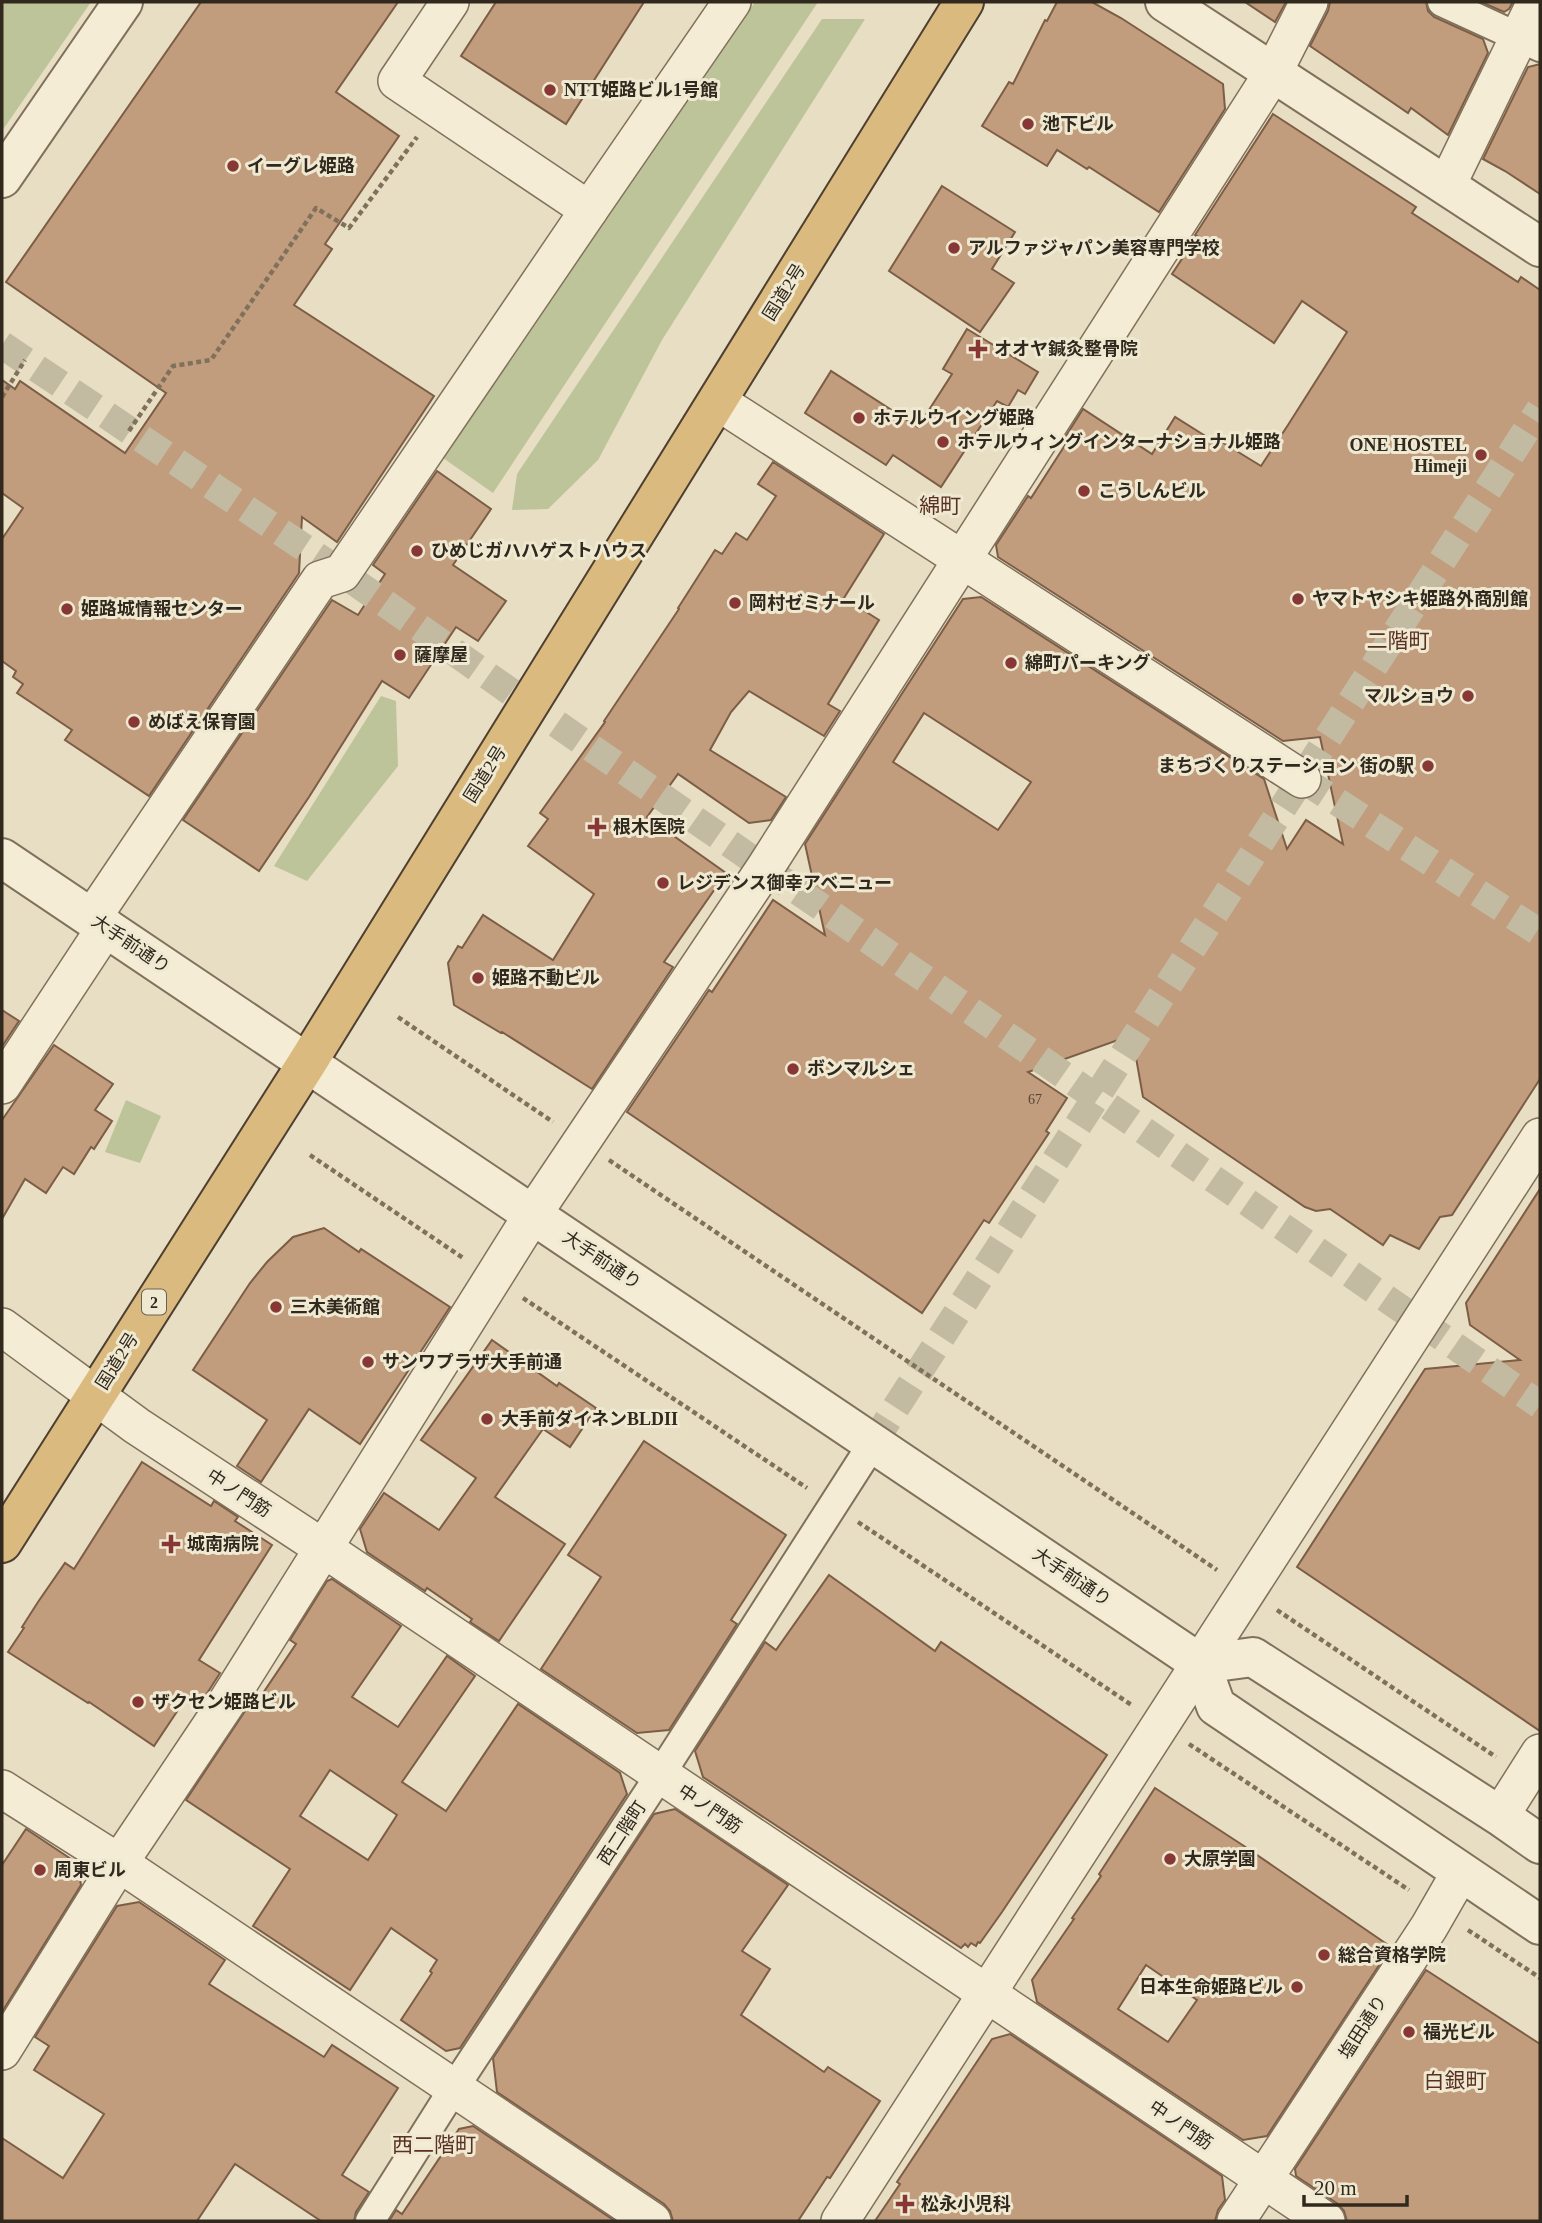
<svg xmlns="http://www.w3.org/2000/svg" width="1542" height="2223" viewBox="0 0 1542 2223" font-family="'Times New Roman','Noto Sans JP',serif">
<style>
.green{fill:#bdc499}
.building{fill:#c19d7d;stroke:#7c5d45;stroke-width:2;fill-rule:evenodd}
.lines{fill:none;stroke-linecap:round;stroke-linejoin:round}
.pedestrian-tunnel{stroke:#c3baa2;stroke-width:28;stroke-dasharray:28 14;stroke-linecap:butt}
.pedestrian-casing{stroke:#80715c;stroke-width:32}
.minor-casing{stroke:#80715c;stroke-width:40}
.tertiary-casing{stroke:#80715c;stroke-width:42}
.trunk-casing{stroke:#4e3f30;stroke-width:42}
.path{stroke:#80715c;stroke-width:4.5;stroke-dasharray:5 3.5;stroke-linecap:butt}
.pedestrian{stroke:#f4ecd5;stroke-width:28}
.minor{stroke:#f4ecd5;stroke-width:37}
.tertiary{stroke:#f4ecd5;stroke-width:38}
.trunk{stroke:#daba7e;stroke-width:38}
.poi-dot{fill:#873734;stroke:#f0e9d2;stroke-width:2.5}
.labels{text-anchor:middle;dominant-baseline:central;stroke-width:6;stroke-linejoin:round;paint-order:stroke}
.number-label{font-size:14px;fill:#554536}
.shield{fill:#f0e9d2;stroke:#6a6254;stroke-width:2}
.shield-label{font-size:16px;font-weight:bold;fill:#31281e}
.poi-label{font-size:18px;font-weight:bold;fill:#31281e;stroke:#f0e9d2;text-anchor:start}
.street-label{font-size:18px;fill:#31281e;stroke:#f0e9d2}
.quarter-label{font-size:21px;fill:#593123;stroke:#f0e9d2}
</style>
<rect width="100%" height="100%" fill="#e8dec3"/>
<g class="green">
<path d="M2 2H91L2 131Z"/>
<path d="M755 2H818L493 493 436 453Z"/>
<path d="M822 19H865L662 340 598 460 548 509 512 510 517 474Z"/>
<path d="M381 696 396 701 398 766 307 881 274 866Z"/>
<path d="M126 1100 161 1116 140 1163 105 1152Z"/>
</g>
<g class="building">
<path d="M201 2H398L336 92 399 136 325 244 332 249 294 305 434 396 337 542 302 517 299 573 149 796 65 740 72 730 17 693 23 684 13 677 16 671 2 661V539L23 508 2 493V380L15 389 20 381 125 453 166 393 6 282Z"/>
<path d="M496 2H644L566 124 461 56Z"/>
<path d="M1057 2H1092L1121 18 1223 84 1225 109 1159 212 1089 167 1087 169 1057 150 1047 166 982 126 1009 82 1013 84 1045 20 1047 21Z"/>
<path d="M1245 2H1286L1275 22Z"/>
<path d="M1330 2H1426L1428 11 1434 17 1483 39 1488 53 1448 135 1411 108 1408 113 1310 46 1328 11Z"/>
<path d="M1481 2H1513L1509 9 1504 12Z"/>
<path d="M1540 64V194L1505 171 1483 159 1528 67Z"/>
<path d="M1273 114 1416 207 1412 213 1518 282 1521 277 1540 290V1079L1452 1215 1440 1217 1419 1249 1390 1235 1383 1245 1330 1209 1316 1211 1305 1207 1143 1097 1132 1035 1028 1072 1067 1098 1046 1131 1049 1133 989 1223 984 1220 922 1313 627 1112 709 990 712 992 773 900 825 935 805 844 963 599 981 597 1264 779 1287 849 1306 820 1343 844 1320 737 1283 741 998 557 996 545 1028 496 1031 498 1067 442 1064 439 1083 409 1152 454 1175 417 1215 442 1217 439 1261 466 1288 425 1347 332 1302 301 1274 343 1172 274 1197 236 1195 235ZM924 713 1031 782 998 830 893 762Z"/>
<path d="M942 186 1015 232 992 269 1014 283 980 332 889 271Z"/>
<path d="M967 329 1038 372 1025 394 1018 390 1008 407 997 401 941 487 893 455 886 465 805 413 831 371 918 427 952 374 943 369Z"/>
<path d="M773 462 884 534 844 598 879 620 828 704 840 711 824 736 749 691 731 712 710 750 786 797 771 820 749 823 678 774 647 817 726 873 664 962 673 967 592 1089 502 1032 501 1033 454 1005 448 963 458 946 462 948 483 915 553 960 594 894 528 846 548 819 540 813 605 722 604 721 679 609 678 608 715 550 722 554 736 533 747 540 776 496 758 484Z"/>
<path d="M437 471 491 509 453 565 506 601 478 641 456 627 409 698 382 681 309 797 259 871 183 820 332 600 358 615 385 574 373 565Z"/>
<path d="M2 1010 19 1021 3 1045 2 1044Z"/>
<path d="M54 1045 113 1084 95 1110 112 1121 94 1149 91 1147 74 1174 63 1167 46 1193 25 1179 2 1219V1120Z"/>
<path d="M1540 1189V1731L1297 1567 1425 1369 1520 1360 1470 1325 1466 1303Z"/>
<path d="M324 1228 359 1252 361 1249 450 1307 360 1444 309 1409 261 1482 237 1466 267 1420 193 1370 250 1283 267 1262 293 1237Z"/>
<path d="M492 1340 557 1386 559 1383 596 1408 570 1447 543 1429 495 1497 565 1544 499 1641 470 1622 472 1619 427 1588 425 1591 367 1552 360 1529 384 1493 439 1530 476 1478 421 1440Z"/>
<path d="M644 1441 786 1535 731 1620 737 1624 669 1730 637 1733 541 1669 601 1577 568 1555Z"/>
<path d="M142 1462 211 1506 214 1501 238 1517 235 1521 272 1545 199 1660 220 1673 199 1706 186 1698 154 1746 89 1702 88 1703 8 1652 24 1628 22 1627 38 1602 65 1563 74 1569Z"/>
<path d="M829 1575 935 1651 941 1642 1107 1755 1002 1912 980 1943 978 1942 976 1946 971 1943 968 1947 965 1944 961 1948 703 1777 695 1751 765 1642 776 1650Z"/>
<path d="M332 1579 401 1626 352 1697 398 1727 447 1656 475 1676 402 1782 446 1811 518 1704 620 1773 627 1794 460 2048 446 2051 401 2020 432 1973 430 1971 437 1960 391 1928 350 1990 253 1926 290 1869 186 1800 255 1696 259 1699 296 1644 290 1640 327 1581ZM330 1770 397 1815 368 1860 300 1816Z"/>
<path d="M1155 1788 1244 1846 1391 1947 1267 2136 1243 2140 1037 2002 1032 1980 1074 1919 1072 1918 1101 1876 1099 1874ZM1146 1965 1197 2000 1168 2042 1118 2009Z"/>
<path d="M675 1809 788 1885 742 1951 770 1969 741 2015 824 2072 828 2067 880 2101 830 2178 827 2177 798 2221H673L670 2211 664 2204 497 2092 493 2058 654 1814Z"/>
<path d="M26 1829 77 1863 81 1885 2 2012V1865Z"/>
<path d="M139 1902 225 1960 209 1984 324 2057 332 2045 398 2088 342 2175 369 2192 356 2212 354 2221H321L235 2164 197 2221H2V2138L63 2178 104 2114 34 2070 49 2046 35 2037 117 1906Z"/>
<path d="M1426 1970 1540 2044V2221H1347L1344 2211 1338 2204 1296 2176 1295 2169Z"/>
<path d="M1010 2034 1222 2176 1225 2200 1218 2210 1215 2221H875L900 2184 897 2182 992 2039Z"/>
<path d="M473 2126 615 2221H389L396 2210 402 2214 459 2129Z"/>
</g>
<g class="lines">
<g class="pedestrian-tunnel">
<path d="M2 345 342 573 528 704 1540 1405"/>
<path d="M1302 779 1540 933"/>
<path d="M873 1443 1540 409"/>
</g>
<g class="pedestrian-casing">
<g id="pedestrian">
<path d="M1442 2 1540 47"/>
<path d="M370 2221 454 2088 660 1775 873 1443"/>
</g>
</g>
<g class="minor-casing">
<g id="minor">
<path d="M450 2 397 81 589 210 732 2"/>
<path d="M1447 185 1536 2"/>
<path d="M717 401 1302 779"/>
<path d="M92 918 320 580 342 573 589 210"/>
<path d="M2 1085 106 927"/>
<path d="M2 1327 137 1426 323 1548 1326 2221"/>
<path d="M2 1789 119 1863 652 2221"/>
<path d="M1500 1816 1540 1753"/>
<path d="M2 2051 119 1863 227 1702 533 1214 765 868 1273 73 1309 2"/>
<path d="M840 2221 1540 1137"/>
<path d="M1236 2221 1429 1927 1460 1873"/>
</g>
</g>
<g class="tertiary-casing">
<g id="tertiary">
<path d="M1165 2 1540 247"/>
<path d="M2 178 123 2"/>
<path d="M2 858 1201 1664 1216 1706 1540 1925"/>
<path d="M1201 1664 1253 1657 1500 1816 1540 1844"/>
</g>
</g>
<g class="trunk-casing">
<path id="trunk" d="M2 1543 307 1063 964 2"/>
</g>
<g class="path">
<path d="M2 397 25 360"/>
<path d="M129 431 173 366 211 360 316 208 349 228 417 137"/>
<path d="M398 1017 553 1122"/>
<path d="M310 1155 463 1258"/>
<path d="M609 1160 1217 1570"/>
<path d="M523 1298 807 1488"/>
<path d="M858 1522 1133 1706"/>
<path d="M1277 1610 1496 1757"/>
<path d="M1189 1744 1409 1890"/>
<path d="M1468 1930 1540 1978"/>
</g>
<use href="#pedestrian" class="pedestrian"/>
<use href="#minor" class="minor"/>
<use href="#tertiary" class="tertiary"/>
<use href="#trunk" class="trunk"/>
</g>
<g class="poi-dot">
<circle cx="550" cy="90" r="7"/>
<circle cx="1028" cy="124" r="7"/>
<circle cx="233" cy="166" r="7"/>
<circle cx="954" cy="248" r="7"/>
<path d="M974.5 338.5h7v7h7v7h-7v7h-7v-7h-7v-7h7z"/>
<circle cx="859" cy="418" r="7"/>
<circle cx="943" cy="442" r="7"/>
<circle cx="1481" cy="455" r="7"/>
<circle cx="1084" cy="491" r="7"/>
<circle cx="417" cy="551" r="7"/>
<circle cx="1298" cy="599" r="7"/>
<circle cx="735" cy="603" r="7"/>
<circle cx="67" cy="609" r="7"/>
<circle cx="400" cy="655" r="7"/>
<circle cx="1011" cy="663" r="7"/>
<circle cx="1468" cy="696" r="7"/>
<circle cx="134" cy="722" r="7"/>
<circle cx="1428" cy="766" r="7"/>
<path d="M593.5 816.5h7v7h7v7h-7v7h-7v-7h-7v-7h7z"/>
<circle cx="663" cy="883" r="7"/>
<circle cx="478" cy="978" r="7"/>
<circle cx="793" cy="1069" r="7"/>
<circle cx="276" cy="1307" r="7"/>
<circle cx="368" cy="1362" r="7"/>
<circle cx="487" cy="1419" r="7"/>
<path d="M167.5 1533.5h7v7h7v7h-7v7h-7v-7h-7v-7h7z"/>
<circle cx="138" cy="1702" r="7"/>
<circle cx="1170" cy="1859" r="7"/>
<circle cx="40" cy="1870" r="7"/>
<circle cx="1324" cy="1955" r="7"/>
<circle cx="1297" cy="1987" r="7"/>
<circle cx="1409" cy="2032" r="7"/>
<path d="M901.5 2193.5h7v7h7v7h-7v7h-7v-7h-7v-7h7z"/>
</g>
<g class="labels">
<g class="number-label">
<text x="1035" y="1099">67</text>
</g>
<rect class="shield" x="142" y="1289.5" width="24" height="25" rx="5"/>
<g class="shield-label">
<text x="154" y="1302">2</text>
</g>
<g class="poi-label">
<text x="564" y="90">NTT姫路ビル1号館</text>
<text x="1042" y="124">池下ビル</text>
<text x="247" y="166">イーグレ姫路</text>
<text x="968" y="248">アルファジャパン美容専門学校</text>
<text x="994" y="349">オオヤ鍼灸整骨院</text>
<text x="873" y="418">ホテルウイング姫路</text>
<text x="957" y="442">ホテルウィングインターナショナル姫路</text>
<text x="1467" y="445" text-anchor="end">ONE HOSTEL<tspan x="1467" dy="21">Himeji</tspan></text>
<text x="1098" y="491">こうしんビル</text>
<text x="431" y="551">ひめじガハハゲストハウス</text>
<text x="1312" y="599">ヤマトヤシキ姫路外商別館</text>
<text x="749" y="603">岡村ゼミナール</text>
<text x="81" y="609">姫路城情報センター</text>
<text x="414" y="655">薩摩屋</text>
<text x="1025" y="663">綿町パーキング</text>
<text x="1454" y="696" text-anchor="end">マルショウ</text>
<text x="148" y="722">めばえ保育園</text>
<text x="1414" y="766" text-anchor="end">まちづくりステーション 街の駅</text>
<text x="613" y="827">根木医院</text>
<text x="677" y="883">レジデンス御幸アベニュー</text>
<text x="492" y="978">姫路不動ビル</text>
<text x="807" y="1069">ボンマルシェ</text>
<text x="290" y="1307">三木美術館</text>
<text x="382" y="1362">サンワプラザ大手前通</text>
<text x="501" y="1419">大手前ダイネンBLDII</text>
<text x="187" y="1544">城南病院</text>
<text x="152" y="1702">ザクセン姫路ビル</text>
<text x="1184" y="1859">大原学園</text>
<text x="54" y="1870">周東ビル</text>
<text x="1338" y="1955">総合資格学院</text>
<text x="1283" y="1987" text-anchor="end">日本生命姫路ビル</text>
<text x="1423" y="2032">福光ビル</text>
<text x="921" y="2204">松永小児科</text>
</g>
<g class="street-label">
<text transform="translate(784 292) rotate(-58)">国道2号</text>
<text transform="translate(485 774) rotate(-58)">国道2号</text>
<text transform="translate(131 944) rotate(34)">大手前通り</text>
<text transform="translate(602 1260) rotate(34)">大手前通り</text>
<text transform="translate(117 1361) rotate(-58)">国道2号</text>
<text transform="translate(239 1493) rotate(33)">中ノ門筋</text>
<text transform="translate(1072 1577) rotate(34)">大手前通り</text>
<text transform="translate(710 1809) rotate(34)">中ノ門筋</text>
<text transform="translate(622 1833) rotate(-57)">西二階町</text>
<text transform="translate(1363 2027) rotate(-57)">塩田通り</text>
<text transform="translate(1181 2125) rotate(34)">中ノ門筋</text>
</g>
<g class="quarter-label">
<text x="940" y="506">綿町</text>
<text x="1398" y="641">二階町</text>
<text x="1455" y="2081">白銀町</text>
<text x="434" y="2145">西二階町</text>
</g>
</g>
<rect width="1542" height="2223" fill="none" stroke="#31281e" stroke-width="7"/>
<path d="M1304 2195v10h103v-10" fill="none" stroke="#31281e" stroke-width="3.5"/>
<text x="1314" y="2195" font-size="21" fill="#31281e" stroke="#f0e9d2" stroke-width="5" paint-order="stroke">20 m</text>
</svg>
